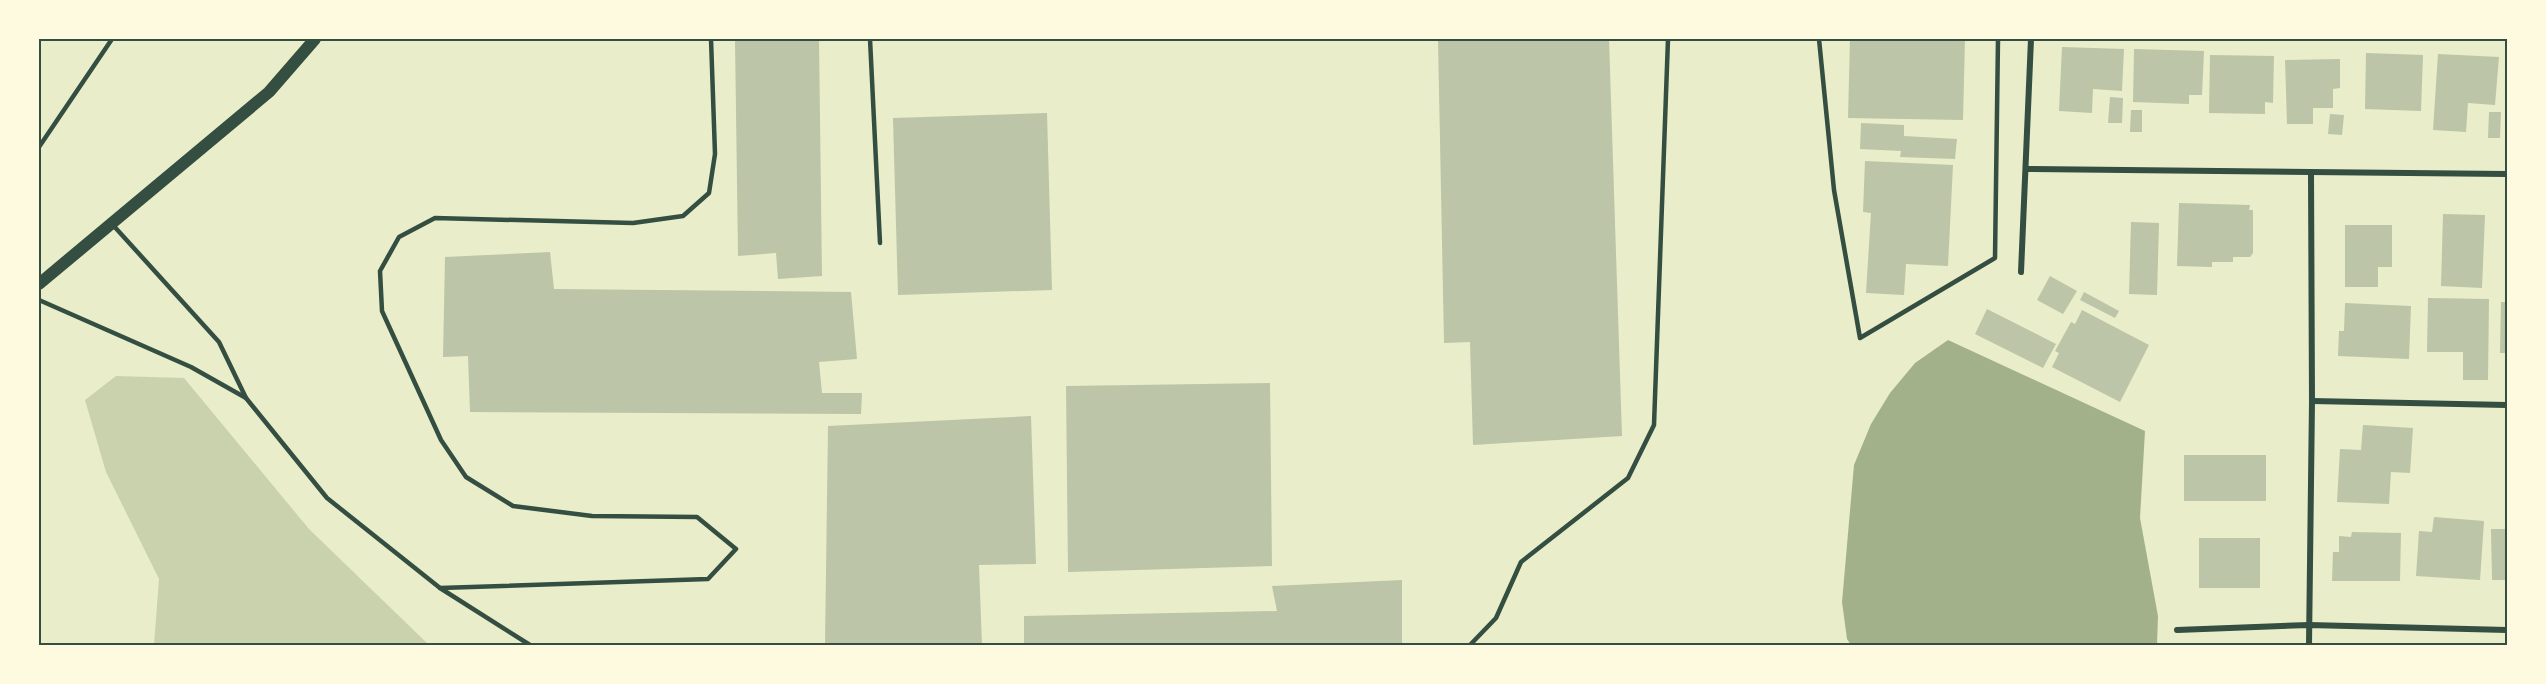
<svg xmlns="http://www.w3.org/2000/svg" width="2546" height="684" viewBox="0 0 2546 684" font-family="'IBM Plex Sans',sans-serif">
<style>
.green{fill:#cad2ad}
.water{fill:#a3b18a}
.building{fill:#bcc5a7}
.lines{fill:none;stroke-linecap:round;stroke-linejoin:round}
.service{stroke:#344e41;stroke-width:4.5}
.minor{stroke:#344e41;stroke-width:6}
.secondary{stroke:#344e41;stroke-width:12}
.neatline{fill:none;stroke:#344e41;stroke-width:2}
</style>
<rect width="100%" height="100%" fill="#e9edc9"/>
<path class="green" d="M116 376 184 378 309 529 429 645H154L159 579 106 472 85 400Z"/>
<path class="water" d="M1948 340 2145 431 2140 518 2158 616 2157 645H1851L1847 639 1842 602 1854 465 1871 424 1890 393 1915 363Z"/>
<g class="building">
<path d="M735 39H819L822 276 778 279 776 253 738 256Z"/>
<path d="M1438 39H1609L1622 436 1473 445 1470 342 1444 343Z"/>
<path d="M1850 39H1965L1963 120 1848 118Z"/>
<path d="M2062 47 2124 49 2122 91 2093 89 2092 113 2059 111Z"/>
<path d="M2134 49 2204 51 2202 95H2189V104L2133 102Z"/>
<path d="M2366 53 2423 55 2421 111 2365 109Z"/>
<path d="M2438 54 2499 57 2495 105 2468 103 2466 132 2433 130Z"/>
<path d="M2210 55 2274 56 2273 103 2265 102V114L2209 113Z"/>
<path d="M2340 59V88L2333 89V108H2313V124H2287L2285 60Z"/>
<path d="M2110 97 2123 98 2122 123H2108Z"/>
<path d="M2131 110H2142V132H2130Z"/>
<path d="M2489 112H2501L2500 138H2488Z"/>
<path d="M1047 113 1052 290 898 295 893 118Z"/>
<path d="M2330 114 2344 115 2342 135 2328 134Z"/>
<path d="M1861 123 1904 125V136L1957 139 1955 159 1900 157 1901 151 1860 149Z"/>
<path d="M1865 161 1953 165 1948 266 1906 264 1904 295 1866 293 1871 213 1863 212Z"/>
<path d="M2179 203 2250 205 2249 210H2253V253L2250 257H2233V262H2212V267L2177 266Z"/>
<path d="M2443 214 2485 215 2482 288 2441 286Z"/>
<path d="M2131 222 2159 223 2157 295 2129 294Z"/>
<path d="M2345 225H2392V267H2378V287H2345Z"/>
<path d="M550 252 554 289 851 292 857 359 819 362 822 393H862L861 414 470 412 468 356 443 357 445 257Z"/>
<path d="M2050 276 2077 291 2063 314 2037 300Z"/>
<path d="M2084 292 2119 311 2115 318 2080 300Z"/>
<path d="M2428 298 2489 299 2488 380H2463V352H2427Z"/>
<path d="M2501 302H2507V353H2500Z"/>
<path d="M2345 303 2411 306 2409 359 2338 356 2339 331H2344Z"/>
<path d="M1987 309 2056 344 2043 368 1975 334Z"/>
<path d="M2082 310 2149 345 2120 402 2052 367 2059 353 2055 351 2071 322 2075 324Z"/>
<path d="M1270 383 1272 566 1068 572 1066 386Z"/>
<path d="M1031 416 1036 564 979 565 982 645H825L828 426Z"/>
<path d="M2363 425 2413 428 2410 473 2391 472 2389 504 2337 502 2340 449 2361 450Z"/>
<rect x="2184" y="455" width="82" height="46"/>
<path d="M2434 517 2484 521 2480 580 2416 576 2419 531 2432 532Z"/>
<path d="M2491 529H2507V580H2492Z"/>
<path d="M2352 532 2401 533 2400 581H2332L2333 552H2339V536L2351 537Z"/>
<rect x="2199" y="538" width="61" height="50"/>
<path d="M1402 580V645H1024V616L1277 611 1272 586Z"/>
</g>
<g class="lines">
<g class="service">
<path d="M870 39 880 243"/>
<path d="M1819 39 1834 190 1860 338 1995 258 1998 39"/>
<path d="M39 147 112 39"/>
<path d="M112 224 219 342 246 398 327 498 440 588 530 645"/>
<path d="M39 300 191 367 246 398"/>
<path d="M440 588 708 579 736 549 697 517 592 516 513 506 466 477 441 440 382 311 380 271 399 237 435 218 633 223 683 216 709 193 715 154 711 39"/>
<path d="M1470 645 1496 618 1521 562 1628 478 1654 425 1668 39"/>
</g>
<g class="minor">
<path d="M2027 169 2507 174"/>
<path d="M2021 272 2031 39"/>
<path d="M2312 401 2507 405"/>
<path d="M2177 630 2309 625 2507 630"/>
<path d="M2309 645 2312 401 2311 174"/>
</g>
<path class="secondary" d="M39 284 269 92 315 39"/>
</g>
<rect width="2546" height="684" fill="none" stroke="#fefae0" stroke-width="81"/>
<rect x="40" y="40" width="2466" height="604" class="neatline"/>
</svg>
